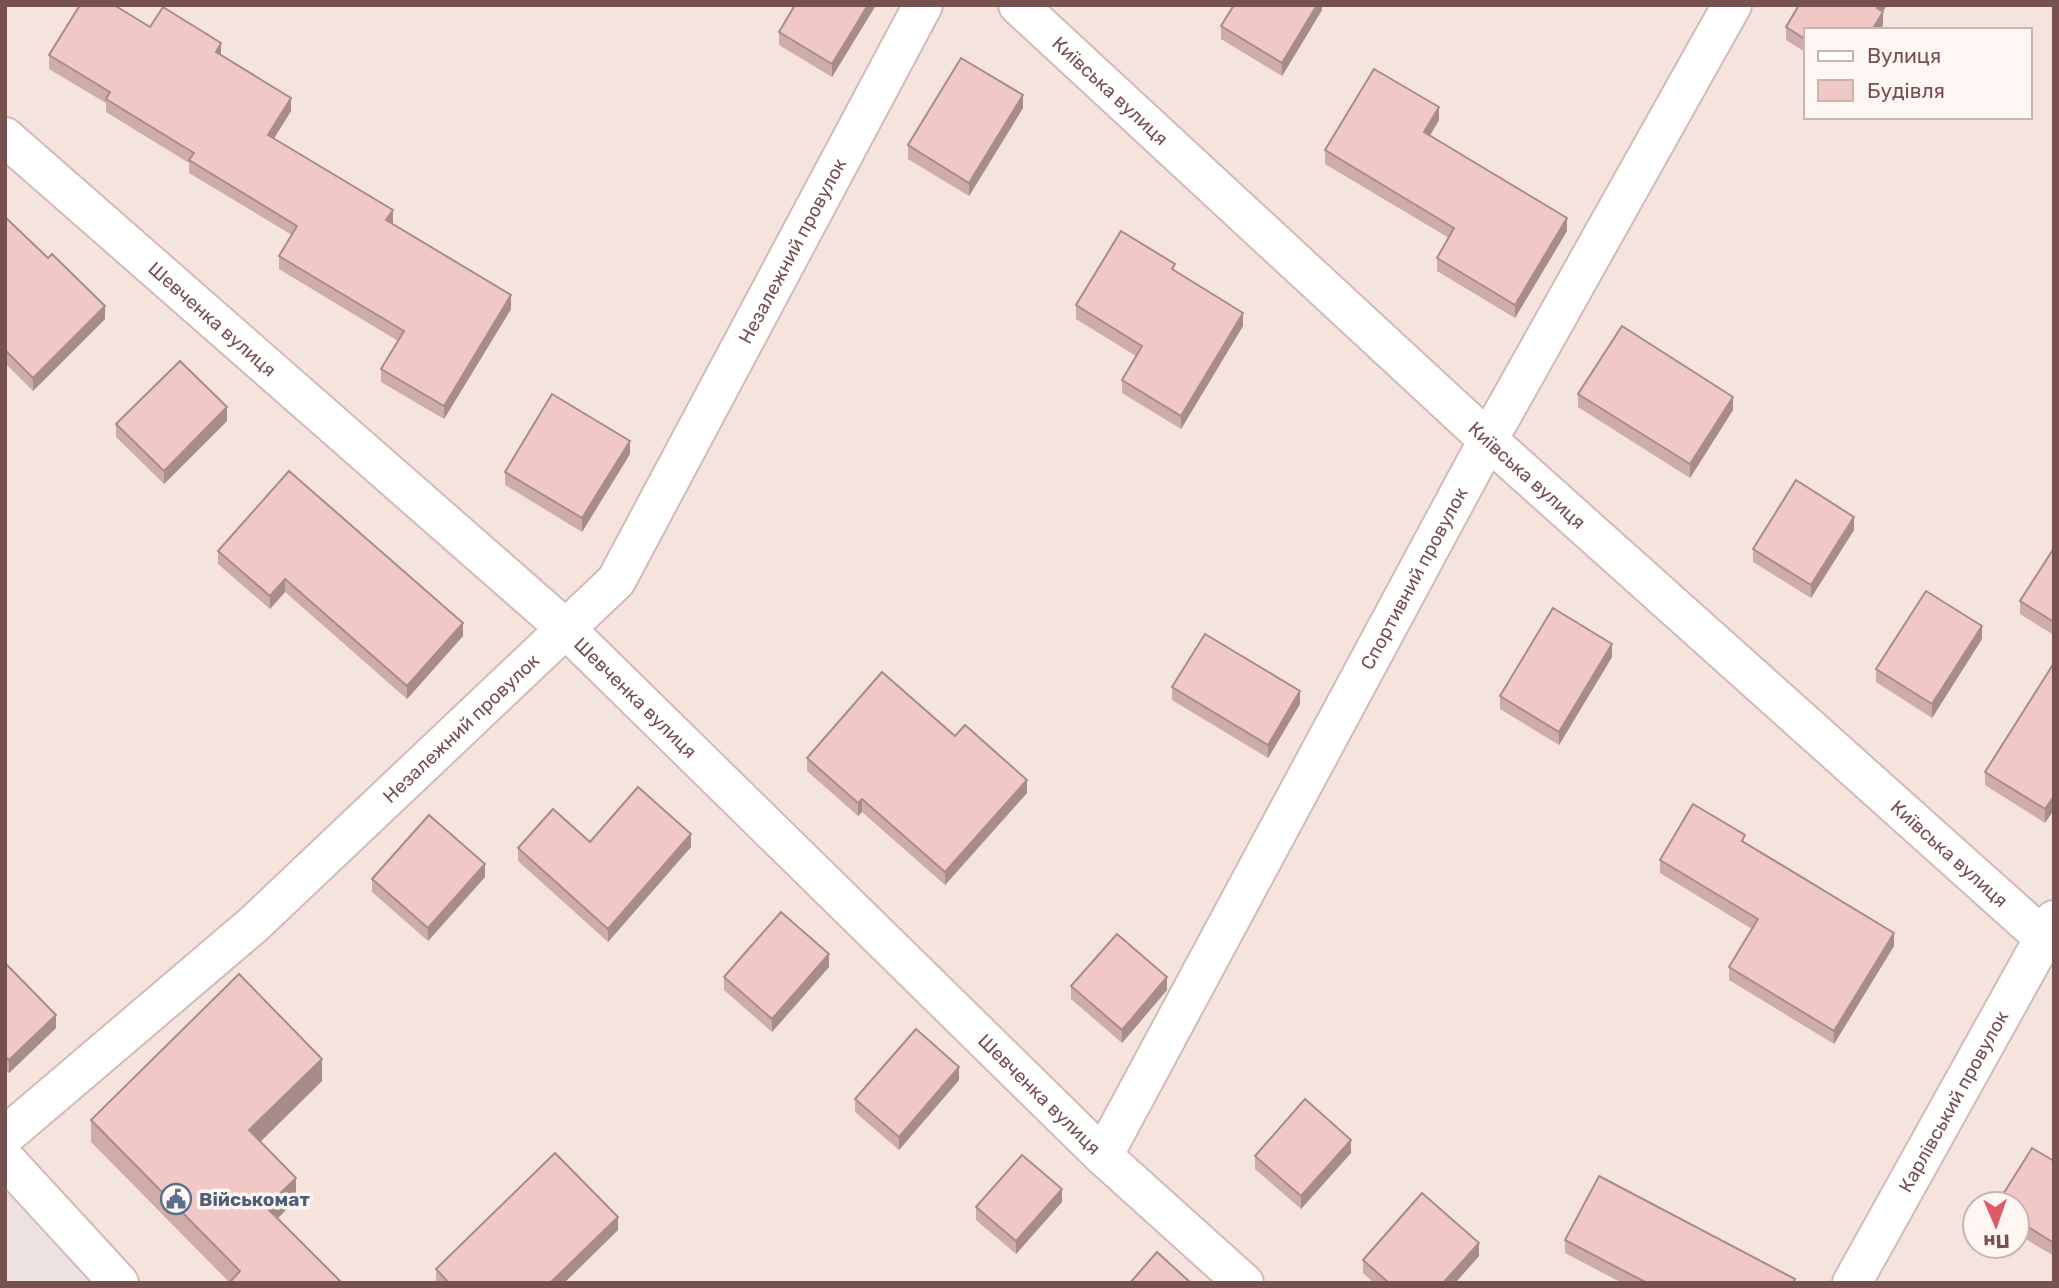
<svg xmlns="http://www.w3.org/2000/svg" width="2059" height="1288" viewBox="0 0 2059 1288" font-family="Rubik,sans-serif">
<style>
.residential{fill:#f5e3de;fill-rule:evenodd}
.industrial{fill:#ece3e1}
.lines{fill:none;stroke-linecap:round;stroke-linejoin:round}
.minor-casing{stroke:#d3bab7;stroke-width:42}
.minor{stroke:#fff;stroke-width:38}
.wall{fill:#ceaca9}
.shaded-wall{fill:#a88c8a}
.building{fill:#f0c8c5;stroke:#a88c8a;stroke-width:2}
.labels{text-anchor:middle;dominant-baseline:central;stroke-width:7;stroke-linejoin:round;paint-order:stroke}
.street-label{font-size:19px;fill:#77514f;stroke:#fef6f3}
.service-label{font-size:19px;font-weight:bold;fill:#4e5e75;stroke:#fef6f3;text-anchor:start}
</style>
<rect width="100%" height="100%" fill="#fcf1ec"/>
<path class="residential" d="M5 5H2054V1283H119L5 1159ZM1805 30H2029V117H1805ZM1975 1204H2017V1246H1975Z"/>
<path class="industrial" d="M5 1159 119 1283H5Z"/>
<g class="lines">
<g class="minor-casing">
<g id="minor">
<path id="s1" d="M1018 5 1488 440 2044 938"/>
<path id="s2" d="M5 137 565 628 1103 1156 1244 1283"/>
<path id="s3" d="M5 1136 254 924 616 581 923 5"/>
<path id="s4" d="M1103 1156 1488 440 1732 5"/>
<path d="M5 1159 119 1283"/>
<path id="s5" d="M1852 1283 2054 920"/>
</g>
</g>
<use href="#minor" class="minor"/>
</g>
<g class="wall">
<path d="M795 5H876L832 77 779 45V32Z"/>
<path d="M1322 5V10L1282 76 1221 39V26Z"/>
<path d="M1883 11V25L1880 30H1805V52L1786 40V27Z"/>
<path d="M150 27 221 56 291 111 274 138 511 309 444 419 381 382V369L398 341 279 269V256L292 235 189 173V163L106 112V103L49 69V55Z"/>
<path d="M1023 108 969 196 908 159V145Z"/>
<path d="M1439 120 1430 136 1567 231 1515 318 1437 271V258L1449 238 1325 164V150Z"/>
<path d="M5 217 105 319 33 391 5 363Z"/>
<path d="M1175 271 1243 326 1181 429 1122 393V380L1136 356 1076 319V305Z"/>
<path d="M1578 394 1733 410 1690 478 1578 407Z"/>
<path d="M227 421 164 484 116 437V424Z"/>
<path d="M630 454 582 532 505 485V472Z"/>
<path d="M1854 530 1811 598 1753 562V549Z"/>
<path d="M2054 548V635L2020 614V601Z"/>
<path d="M218 551 463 636 407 699 285 592 270 609 218 564Z"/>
<path d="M1982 639 1932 718 1876 682V669Z"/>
<path d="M1612 657 1559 745 1500 709V696Z"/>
<path d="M2054 663 2045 823 1985 785V772Z"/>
<path d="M1172 687 1300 704 1268 758 1172 700Z"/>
<path d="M955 736 1027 793 945 885 862 812 858 816 807 771V758Z"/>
<path d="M1745 843 1894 946 1834 1044 1729 980V967L1752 929 1660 873V860Z"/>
<path d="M691 847 608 942 518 861V848Z"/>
<path d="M485 877 428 941 372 892V879Z"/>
<path d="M5 967 56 1028 9 1073 5 1069Z"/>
<path d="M829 967 772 1032 724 990V977Z"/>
<path d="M1071 986 1167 990 1122 1043 1071 999Z"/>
<path d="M959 1080 899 1150 855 1112V1099Z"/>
<path d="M322 1081 260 1142 296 1200 277 1219 342 1283 229 1282 91 1142V1120Z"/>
<path d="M1351 1153 1301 1209 1255 1169V1156Z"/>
<path d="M2054 1161V1256L2017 1234V1204Z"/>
<path d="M1062 1202 1016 1254 976 1220V1207Z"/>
<path d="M618 1230 564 1283 436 1282V1269Z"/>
<path d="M1565 1240 1795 1283H1622L1565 1253Z"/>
<path d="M1479 1256 1455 1283H1374L1363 1273V1260Z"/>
</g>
<g class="shaded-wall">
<path d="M868 5H876L832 77V64Z"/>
<path d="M1317 5H1322V10L1282 76V63Z"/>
<path d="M1879 5H1887L1877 21V8Z"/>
<path d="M1883 12V25L1880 30H1872Z"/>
<path d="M221 43V56L216 52Z"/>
<path d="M1023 95V108L969 196V183Z"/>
<path d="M291 98V111L268 148V135Z"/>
<path d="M1439 107V120L1424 145V132Z"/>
<path d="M393 210V223L386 220Z"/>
<path d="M1567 218V231L1515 318V305Z"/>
<path d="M511 295V309L444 419V406Z"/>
<path d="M105 306V319L33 391V378Z"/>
<path d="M1243 313V326L1181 429V416Z"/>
<path d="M1733 397V410L1690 478V464Z"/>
<path d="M227 407V421L164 484V471Z"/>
<path d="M630 441V454L582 532V518Z"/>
<path d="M1854 517V530L1811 598V585Z"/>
<path d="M285 579V592L270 609V596Z"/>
<path d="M463 623V636L407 699V686Z"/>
<path d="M1982 626V639L1932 718V704Z"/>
<path d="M1612 644V657L1559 745V732Z"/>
<path d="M1300 691V704L1268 758V745Z"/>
<path d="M1027 780V793L945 885V872Z"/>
<path d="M2054 796V810L2045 823V809Z"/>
<path d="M862 799V812L858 816V803Z"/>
<path d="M691 834V847L608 942V929Z"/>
<path d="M485 864V877L428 941V928Z"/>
<path d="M1894 933V946L1834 1044V1031Z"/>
<path d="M829 954V967L772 1032V1019Z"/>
<path d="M1167 977V990L1122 1043V1030Z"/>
<path d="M56 1015V1028L9 1073V1060Z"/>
<path d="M322 1059V1081L249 1153V1130Z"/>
<path d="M959 1067V1080L899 1150V1137Z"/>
<path d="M1351 1140V1153L1301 1209V1196Z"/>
<path d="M296 1178V1200L266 1230V1207Z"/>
<path d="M1062 1189V1202L1016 1254V1241Z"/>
<path d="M618 1217V1230L564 1283H550Z"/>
<path d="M1479 1243V1256L1455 1283H1443Z"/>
</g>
<g class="building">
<path d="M80 5H114L150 27 163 7 221 43 216 52 291 98 268 135 393 210 386 220 511 295 444 406 381 369 404 331 279 256 297 226 189 160 194 153 106 99 110 92 49 55Z"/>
<path d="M795 5H868L832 64 779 32Z"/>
<path d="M1234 5H1317L1282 63 1221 26Z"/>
<path d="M1799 5H1879L1877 8 1883 12 1872 30H1805V39L1786 27Z"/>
<path d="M961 58 1023 95 969 183 908 145Z"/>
<path d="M1374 69 1439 107 1424 132 1567 218 1515 305 1437 258 1454 228 1325 150Z"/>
<path d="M5 217 48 258 52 254 105 306 33 378 5 350Z"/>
<path d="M1121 231 1175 264 1172 269 1243 313 1181 416 1122 380 1142 346 1076 305Z"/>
<path d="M1622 326 1733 397 1690 464 1578 394Z"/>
<path d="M180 361 227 407 164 471 116 424Z"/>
<path d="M552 394 630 441 582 518 505 472Z"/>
<path d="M289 471 463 623 407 686 285 579 270 596 218 551Z"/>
<path d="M1796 480 1854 517 1811 585 1753 549Z"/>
<path d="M2054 548V622L2020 601Z"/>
<path d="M1926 591 1982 626 1932 704 1876 669Z"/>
<path d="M1553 608 1612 644 1559 732 1500 696Z"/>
<path d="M1205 634 1300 691 1268 745 1172 687Z"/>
<path d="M2054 663V796L2045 809 1985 772Z"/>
<path d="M882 672 955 736 965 725 1027 780 945 872 862 799 858 803 807 758Z"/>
<path d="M638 787 691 834 608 929 518 848 553 809 590 842Z"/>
<path d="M1693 804 1745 835 1742 841 1894 933 1834 1031 1729 967 1758 919 1660 860Z"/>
<path d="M429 815 485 864 428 928 372 879Z"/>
<path d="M781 912 829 954 772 1019 724 977Z"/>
<path d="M1117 934 1167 977 1122 1030 1071 986Z"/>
<path d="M7 965 56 1015 9 1060 5 1056V967Z"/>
<path d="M239 974 322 1059 249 1130 296 1178 266 1207 342 1283H229L240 1271 91 1120Z"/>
<path d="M916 1029 959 1067 899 1137 855 1099Z"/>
<path d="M1305 1099 1351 1140 1301 1196 1255 1156Z"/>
<path d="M2032 1148 2054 1161V1243L2017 1220V1204H1997Z"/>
<path d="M555 1153 618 1217 550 1283H449L436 1269Z"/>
<path d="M1022 1155 1062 1189 1016 1241 976 1207Z"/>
<path d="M1599 1176 1795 1279 1793 1283H1647L1565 1240Z"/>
<path d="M1422 1193 1479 1243 1443 1283H1389L1363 1260Z"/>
<path d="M1157 1252 1191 1283H1130Z"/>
</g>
<defs>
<g id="civic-ring" transform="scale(1.575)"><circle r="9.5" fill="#fef6f3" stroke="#5c6f8a" stroke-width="1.5"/><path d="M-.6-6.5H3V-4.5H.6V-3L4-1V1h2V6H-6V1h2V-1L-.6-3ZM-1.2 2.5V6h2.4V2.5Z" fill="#5c6f8a"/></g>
</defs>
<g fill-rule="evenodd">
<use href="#civic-ring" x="176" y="1199"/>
</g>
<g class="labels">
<g class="street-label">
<text stroke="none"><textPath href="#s1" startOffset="126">Київська вулиця</textPath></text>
<text stroke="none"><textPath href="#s3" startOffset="1200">Незалежний провулок</textPath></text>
<text stroke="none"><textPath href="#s2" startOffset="276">Шевченка вулиця</textPath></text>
<text stroke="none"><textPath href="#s1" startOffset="693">Київська вулиця</textPath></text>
<text stroke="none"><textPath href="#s4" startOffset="656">Спортивний провулок</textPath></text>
<text stroke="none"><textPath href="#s2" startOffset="844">Шевченка вулиця</textPath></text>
<text stroke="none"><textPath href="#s3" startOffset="612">Незалежний провулок</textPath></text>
<text stroke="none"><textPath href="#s1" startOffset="1260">Київська вулиця</textPath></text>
<text stroke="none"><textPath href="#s2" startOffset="1410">Шевченка вулиця</textPath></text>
<text stroke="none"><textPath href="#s5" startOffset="208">Карлівський провулок</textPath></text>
</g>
<g class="service-label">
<text x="199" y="1199">Військомат</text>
</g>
</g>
<rect width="2059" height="1288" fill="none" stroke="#77514f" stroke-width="14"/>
<rect x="1804" y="28" width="228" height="91" fill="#fef6f3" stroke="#c8b4b1" stroke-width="2"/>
<rect x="1818" y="51" width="35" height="10" fill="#ffffff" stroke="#c8b4b1" stroke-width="2"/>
<text x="1867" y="63" font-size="21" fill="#77514f">Вулиця</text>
<rect x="1818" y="80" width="35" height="21" fill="#f0c8c5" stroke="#c8b4b1" stroke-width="2"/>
<text x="1867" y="98" font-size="21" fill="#77514f">Будівля</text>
<g transform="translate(1996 1225) rotate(178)"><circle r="33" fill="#fef6f3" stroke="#c8b4b1" stroke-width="2"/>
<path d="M0-5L12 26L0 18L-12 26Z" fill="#dd5a67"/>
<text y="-10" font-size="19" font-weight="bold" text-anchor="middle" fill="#77514f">Пн</text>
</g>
</svg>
